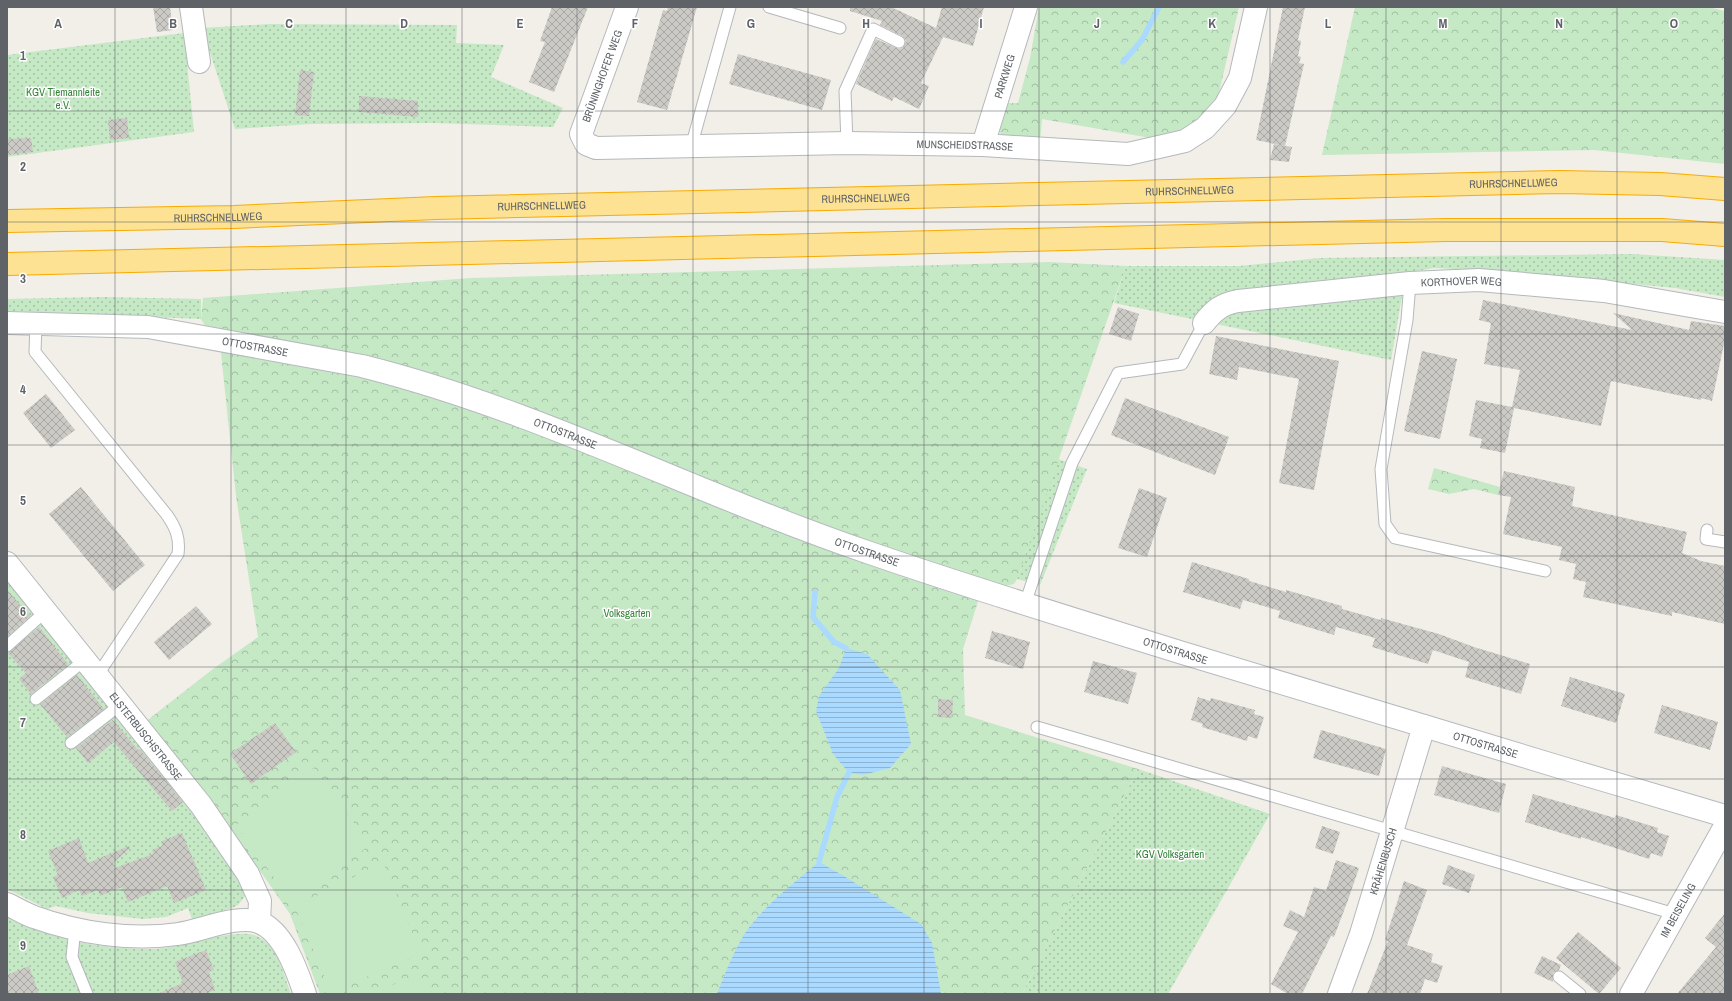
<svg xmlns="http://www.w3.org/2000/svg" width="1732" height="1001" viewBox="0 0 1732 1001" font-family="'Archivo Narrow',sans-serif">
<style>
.grass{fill:url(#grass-dots)}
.forest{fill:url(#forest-crowns)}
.pitch{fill:#c5e8c5}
.water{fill:url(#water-rules)}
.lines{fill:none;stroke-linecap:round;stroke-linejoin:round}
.stream{stroke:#aadaff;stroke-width:5.5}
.building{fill:url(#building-cross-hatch)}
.lane-casing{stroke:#b5b8bc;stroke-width:13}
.street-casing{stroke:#b5b8bc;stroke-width:24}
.secondary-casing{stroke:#b6babf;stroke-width:24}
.highway-casing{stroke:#f9ab00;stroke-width:24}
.lane{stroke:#fff;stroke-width:11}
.street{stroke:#fff;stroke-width:22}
.secondary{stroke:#fff;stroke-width:22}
.highway{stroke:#fde293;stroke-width:22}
.grid{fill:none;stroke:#5f6368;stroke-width:1;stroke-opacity:0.55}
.labels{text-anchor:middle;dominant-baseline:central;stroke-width:3;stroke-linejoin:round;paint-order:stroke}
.street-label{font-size:11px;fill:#5f6368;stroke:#fff}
.park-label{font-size:11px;fill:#348238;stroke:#fff}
.grid-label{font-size:13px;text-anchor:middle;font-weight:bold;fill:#5f6368;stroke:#fff;stroke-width:3;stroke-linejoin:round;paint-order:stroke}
</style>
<defs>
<pattern id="grass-dots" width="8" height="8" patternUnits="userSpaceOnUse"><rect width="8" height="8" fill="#c5e8c5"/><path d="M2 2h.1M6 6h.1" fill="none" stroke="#a3c0a4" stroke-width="1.8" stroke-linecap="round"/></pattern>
<pattern id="forest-crowns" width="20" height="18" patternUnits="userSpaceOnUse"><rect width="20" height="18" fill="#c5e8c5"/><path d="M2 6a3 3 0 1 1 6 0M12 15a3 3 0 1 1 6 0" fill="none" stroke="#a3c0a4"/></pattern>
<pattern id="water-rules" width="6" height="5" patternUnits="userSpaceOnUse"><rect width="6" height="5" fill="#aadaff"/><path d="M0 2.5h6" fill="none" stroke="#8eb4d2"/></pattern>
<pattern id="building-cross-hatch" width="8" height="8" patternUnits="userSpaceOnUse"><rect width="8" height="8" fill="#cccac5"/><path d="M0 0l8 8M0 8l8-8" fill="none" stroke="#a9a8a4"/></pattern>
</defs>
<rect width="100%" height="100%" fill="#f1efe8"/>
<g class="grass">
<path d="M269 24 457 25 456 43 504 45 491 77 563 108 553 127 433 123 311 124 235 129 202 28Z"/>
<path d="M184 33 194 132 7 157V55Z"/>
<path d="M1632 254 1725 260V297L1675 288 1495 271 1434 268 1406 273 1391 360 1114 303 1126 266H1239L1320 258Z"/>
<path d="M101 297 201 299V319L7 311V299Z"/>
<path d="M1058 459 1087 469 1040 585 1017 579Z"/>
<path d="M7 572 197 810 246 883V895L238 905 232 908 192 919 188 908 166 917 143 919 88 913 56 906 47 909 7 889Z"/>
<path d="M1138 769 1270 814 1168 994H1022Z"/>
<path d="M7 917C53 940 101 949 151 949 178 949 239 925 259 937 278 948 284 975 291 994H7Z"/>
</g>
<g class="forest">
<path d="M1039 7H1239L1218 97 1207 112 1178 132 1162 140 1042 119 1040 142 1002 136 998 129 1003 103H1018L1030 58Z"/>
<path d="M1355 7H1708L1725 11V164L1594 150 1322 155Z"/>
<path d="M1049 262 1126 266 1017 579 1014 584 981 592 963 649 965 715 1138 769 1022 994H320L290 914 263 875 145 722 213 669 258 637 236 496 221 353 201 319 203 298 471 278Z"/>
<path d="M1434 468 1500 487 1498 495 1474 489 1449 494 1428 489Z"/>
</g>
<g class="pitch">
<path d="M314 768 370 845 292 902 236 825Z"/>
<path d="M383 862 421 954 331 992 295 907Z"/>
<path d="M428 977 431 994H349Z"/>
</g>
<g class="water">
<path d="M846 648 867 654 900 690 911 744 890 768 863 775 849 773 833 754 816 711 819 696 839 668Z"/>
<path d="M819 862 844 876 921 924 932 943 941 994H717C725 974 737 942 751 925 770 901 795 882 819 862Z"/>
</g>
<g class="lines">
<g class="stream">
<path d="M1123 62 1142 40 1159 7"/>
<path d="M815 592 813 617 834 642 846 648"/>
<path d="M819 862 837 797 849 773"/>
</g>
</g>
<g class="building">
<path d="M153 7H170L173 30 157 32Z"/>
<path d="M552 7H588L554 92 529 82 545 42 540 41Z"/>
<path d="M668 7H697L667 110 637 102 663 10 667 11Z"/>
<path d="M850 7H891L936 28 942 7H984L973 46 943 37 921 83 929 86 919 109 894 97 892 101 856 84 876 39 899 49 903 48 906 41 902 36 880 25 882 21 850 11Z"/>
<path d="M1283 7H1305L1298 40 1301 41 1298 56 1301 57 1299 63 1304 64 1285 146 1256 140Z"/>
<path d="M738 54 831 80 822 110 729 84Z"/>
<path d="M300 70 314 72 309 116 295 115Z"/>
<path d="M359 96 418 101V117L359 112Z"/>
<path d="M127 118 129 138 110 140 108 120Z"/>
<path d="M31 138 33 152 7 155V139Z"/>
<path d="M1274 144 1292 147 1289 162 1270 160Z"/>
<path d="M1483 300 1632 330 1613 313 1689 330 1691 321 1725 326V339L1712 401 1701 398V400L1611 381 1601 426 1514 408 1505 453 1480 448 1482 439 1469 436 1476 400 1512 407 1520 370 1484 364 1491 323 1479 320Z"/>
<path d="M1118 307 1139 314 1131 341 1109 334Z"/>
<path d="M1216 336 1339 361 1314 490 1279 483 1299 379 1239 367 1237 380 1209 374Z"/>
<path d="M1422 351 1457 359 1440 439 1404 431Z"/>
<path d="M46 394 75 430 51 448 23 413Z"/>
<path d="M1125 398 1229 437 1215 475 1111 435Z"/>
<path d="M1504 471 1575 487 1572 506 1687 532 1682 553 1701 561 1725 566V624L1672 612V616L1583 597 1586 582 1573 579 1576 564 1559 560 1562 547 1503 534 1511 497 1498 495Z"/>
<path d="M81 487 145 565 113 591 49 514Z"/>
<path d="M1139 488 1167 498 1147 557 1118 548Z"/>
<path d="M1192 562 1249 579V581L1286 592V590L1342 606V609L1381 620V618L1439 634 1474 647 1530 664 1521 694 1465 677 1469 662 1433 650 1428 664 1372 647 1375 638 1336 627 1334 635 1278 618 1280 611 1243 600 1240 609 1183 592Z"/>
<path d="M7 590 30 616 7 637Z"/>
<path d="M196 606 212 624 169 660 154 642Z"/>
<path d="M39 627 68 664 31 694 19 679 26 673 8 653Z"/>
<path d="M992 631 1030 642 1023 669 985 658Z"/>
<path d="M1093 661 1137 673 1128 704 1084 692Z"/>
<path d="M77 675 104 709 67 737 40 704Z"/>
<path d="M1570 677 1625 694 1616 723 1561 706Z"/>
<path d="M1198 697 1210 701 1211 698 1255 710 1254 714 1264 717 1257 739 1248 736 1247 741 1202 727 1203 724 1191 720Z"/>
<path d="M938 699 953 700 952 718 938 717Z"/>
<path d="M1662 705 1718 722 1710 750 1654 733Z"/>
<path d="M113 720 138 750 140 749 183 802 172 811 114 742 88 763 76 748Z"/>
<path d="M275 723 296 752 251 784 230 754Z"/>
<path d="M1321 730 1386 749 1379 776 1313 758Z"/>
<path d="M1442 766 1506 784 1499 813 1434 795Z"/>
<path d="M1533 794 1615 818 1616 815 1658 828 1657 832 1669 836 1662 857 1651 853 1649 859 1581 837V839L1525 822Z"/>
<path d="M1322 826 1340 832 1333 854 1315 848Z"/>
<path d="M182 833 206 890 174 903 167 886 128 902 122 887 100 896 98 890 82 896 79 890 62 898 53 877 58 875 48 851 79 838 88 863 129 846 130 848 113 863 115 868 153 854 152 850 162 846V841Z"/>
<path d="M1336 860 1359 868 1348 900 1334 937 1331 936 1302 994H1288L1271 984 1298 932 1283 926 1290 910 1304 917 1314 887 1326 891Z"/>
<path d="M1448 865 1475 875 1469 893 1442 884Z"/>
<path d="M1404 881 1427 890 1407 945 1433 954 1431 962 1443 966 1437 983 1425 979 1420 994H1367L1388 941 1385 940Z"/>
<path d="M1725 913V994H1677L1716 947 1705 938Z"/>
<path d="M1578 932 1621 968 1599 994 1556 958Z"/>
<path d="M206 950 214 970 209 972 215 990 205 994H157L183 983 175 962Z"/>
<path d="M1542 956 1561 965 1559 970 1553 973V982L1534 973Z"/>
<path d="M29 966 39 994H7V975Z"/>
</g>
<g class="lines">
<g class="lane-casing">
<g id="lane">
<path d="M769 7 840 28"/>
<path d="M847 143 845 91 873 29 899 42"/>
<path d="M691 147 730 7"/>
<path d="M1410 283 1407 320 1381 469 1385 524 1395 538 1545 571"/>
<path d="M36 323 35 352 167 515C176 528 180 538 178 554L97 676"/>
<path d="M1707 530 1706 539 1725 542"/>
<path d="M1025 604 1072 463 1118 373 1182 364 1204 323"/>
<path d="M7 646 46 611"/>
<path d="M36 699 85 660"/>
<path d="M1037 727 1675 914"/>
<path d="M71 743 120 705"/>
<path d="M75 928 72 957 87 994"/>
<path d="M1559 977 1580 994"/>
</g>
</g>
<g class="street-casing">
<g id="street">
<path d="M191 7 199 62"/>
<path id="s1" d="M627 7 581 134 586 144 596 148 847 143 983 145 1128 154 1185 141 1205 128 1225 106 1240 78 1256 7"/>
<path id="s2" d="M983 145 1026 7"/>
<path id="s3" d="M1204 323C1214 310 1222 304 1238 301L1410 283 1479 280 1604 291 1725 312"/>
<path id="s4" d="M7 563 201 805 248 874 260 901 259 922"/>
<path d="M7 904C16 908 25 914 34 917 78 933 132 941 178 934 201 931 237 914 259 922 284 932 297 971 305 994"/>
<path id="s5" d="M1339 994 1361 934 1424 726"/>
<path id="s6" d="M1631 994 1725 826"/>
</g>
</g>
<g class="secondary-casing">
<g id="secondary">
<path id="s7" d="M7 323 148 327 362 366C538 410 699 495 870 553 974 589 1080 621 1186 654 1365 709 1545 763 1725 816"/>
</g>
</g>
<g class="highway-casing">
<g id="highway">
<path id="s8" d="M7 221 234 217 436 208 1560 182 1660 184 1725 189"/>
<path d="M7 264 1446 230H1662L1725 235"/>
</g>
</g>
<use href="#lane" class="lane"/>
<use href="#street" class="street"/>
<use href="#secondary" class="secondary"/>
<use href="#highway" class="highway"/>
</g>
<path class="grid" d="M115 7V994M231 7V994M346 7V994M462 7V994M577 7V994M693 7V994M808 7V994M924 7V994M1039 7V994M1155 7V994M1270 7V994M1386 7V994M1501 7V994M1617 7V994M7 111H1725M7 222H1725M7 334H1725M7 445H1725M7 556H1725M7 667H1725M7 779H1725M7 890H1725"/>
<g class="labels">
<g class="street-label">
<text transform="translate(602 76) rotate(-70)">BRÜNINGHOFER WEG</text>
<text stroke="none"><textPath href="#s2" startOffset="72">PARKWEG</textPath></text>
<text stroke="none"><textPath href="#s1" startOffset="526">MUNSCHEIDSTRASSE</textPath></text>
<text stroke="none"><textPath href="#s8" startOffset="1507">RUHRSCHNELLWEG</textPath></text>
<text stroke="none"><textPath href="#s8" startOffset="1183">RUHRSCHNELLWEG</textPath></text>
<text stroke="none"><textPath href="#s8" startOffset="859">RUHRSCHNELLWEG</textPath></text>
<text stroke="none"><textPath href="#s8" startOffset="535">RUHRSCHNELLWEG</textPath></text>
<text stroke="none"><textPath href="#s8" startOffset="211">RUHRSCHNELLWEG</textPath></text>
<text stroke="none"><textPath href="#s3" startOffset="266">KORTHOVER WEG</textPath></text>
<text stroke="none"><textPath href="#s7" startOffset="250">OTTOSTRASSE</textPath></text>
<text stroke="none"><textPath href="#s7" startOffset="573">OTTOSTRASSE</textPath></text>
<text stroke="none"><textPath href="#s7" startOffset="897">OTTOSTRASSE</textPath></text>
<text stroke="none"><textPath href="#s7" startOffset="1221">OTTOSTRASSE</textPath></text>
<text stroke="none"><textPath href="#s4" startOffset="222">ELSTERBUSCHSTRASSE</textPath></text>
<text stroke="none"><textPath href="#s7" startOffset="1545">OTTOSTRASSE</textPath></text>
<text stroke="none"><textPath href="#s5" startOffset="140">KRÄHENBUSCH</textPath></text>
<text stroke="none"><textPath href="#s6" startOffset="96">IM BEISELING</textPath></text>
</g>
<g class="park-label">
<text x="63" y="92">KGV Tiemannleite<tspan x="63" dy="13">e.V.</tspan></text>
<text x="627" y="613">Volksgarten</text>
<text x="1170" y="854">KGV Volksgarten</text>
</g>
</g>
<g class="grid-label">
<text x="58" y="28">A</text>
<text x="173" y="28">B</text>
<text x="289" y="28">C</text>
<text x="404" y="28">D</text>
<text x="520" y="28">E</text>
<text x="635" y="28">F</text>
<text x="751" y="28">G</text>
<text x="866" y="28">H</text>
<text x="981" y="28">I</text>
<text x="1097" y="28">J</text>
<text x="1212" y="28">K</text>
<text x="1328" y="28">L</text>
<text x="1443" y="28">M</text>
<text x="1559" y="28">N</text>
<text x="1674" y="28">O</text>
<text x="23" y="60">1</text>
<text x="23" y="171">2</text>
<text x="23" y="283">3</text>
<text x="23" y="394">4</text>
<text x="23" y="505">5</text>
<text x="23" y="616">6</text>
<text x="23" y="727">7</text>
<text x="23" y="839">8</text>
<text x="23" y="950">9</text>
</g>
<rect width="1732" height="1001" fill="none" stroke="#5f6368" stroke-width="16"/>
</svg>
